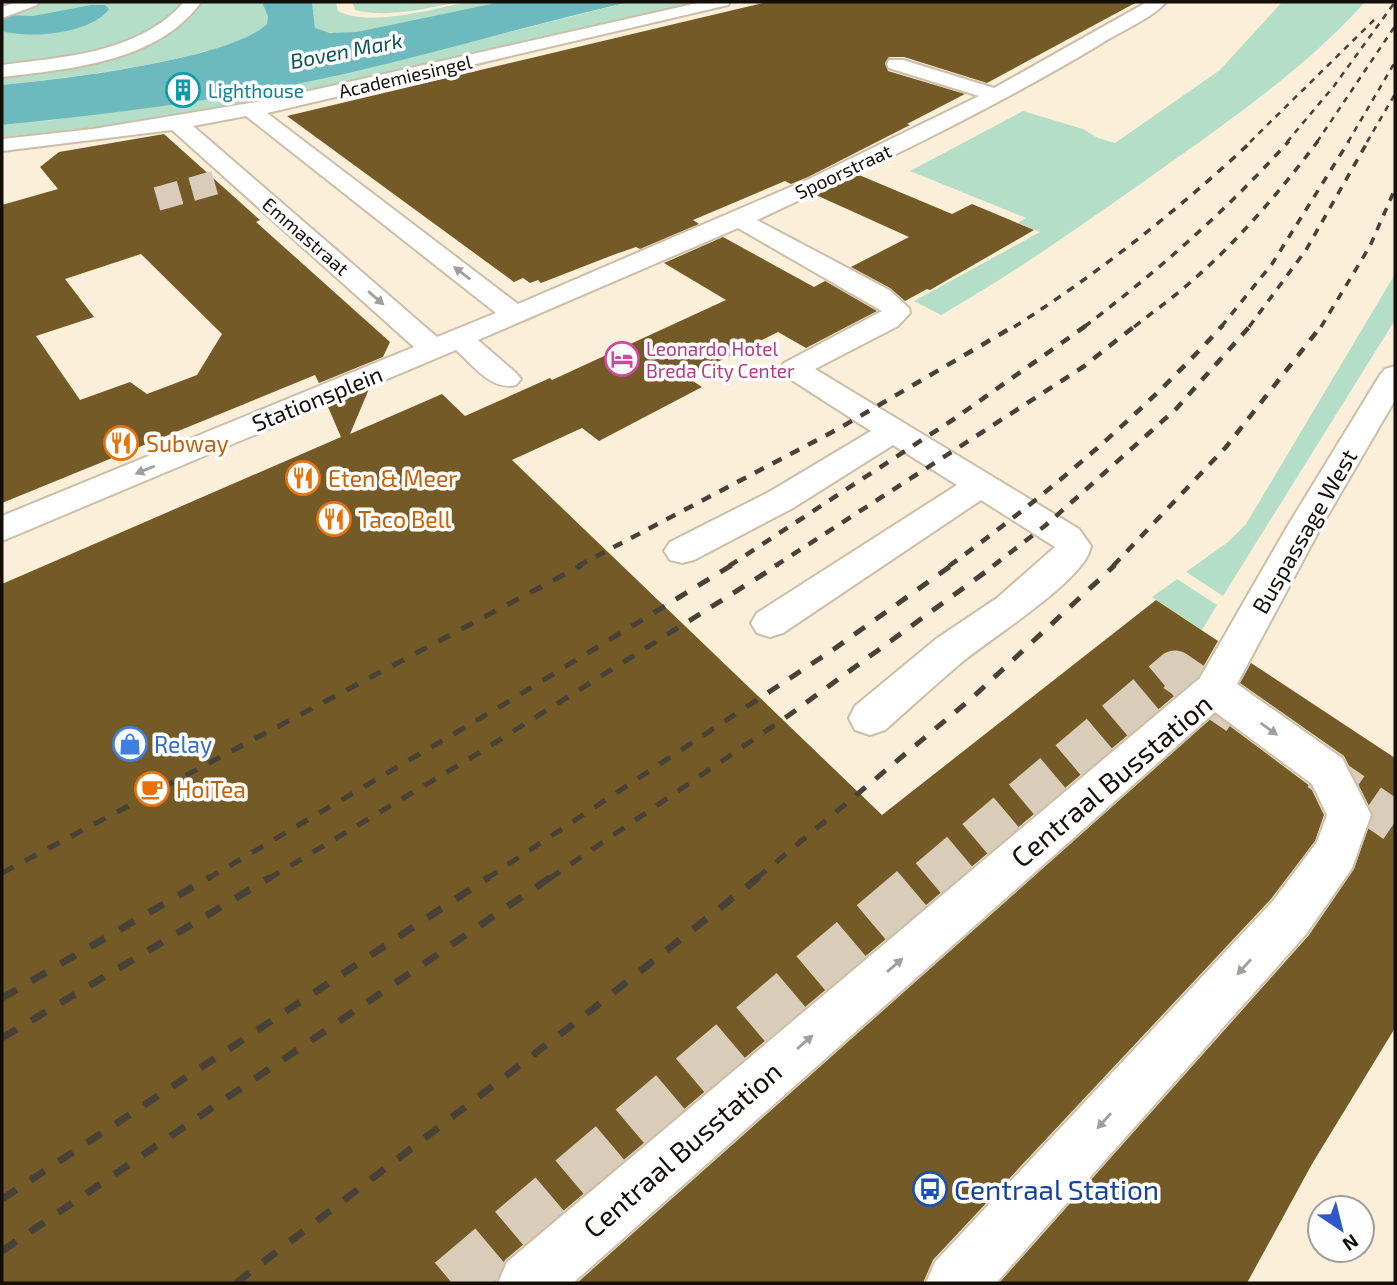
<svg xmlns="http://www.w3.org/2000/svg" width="1397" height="1285" viewBox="0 0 1397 1285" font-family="'Exo 2',sans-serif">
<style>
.green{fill:#b4dec7}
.water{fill:#6cbabe}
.building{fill:#745a26;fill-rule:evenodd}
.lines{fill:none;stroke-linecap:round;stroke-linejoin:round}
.minor-tunnel-far2{stroke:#d9cdba;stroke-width:24;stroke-dasharray:24 12;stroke-linecap:butt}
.minor-tunnel-far1{stroke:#d9cdba;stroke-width:41;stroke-dasharray:41 20;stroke-linecap:butt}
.minor-tunnel{stroke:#d9cdba;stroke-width:53;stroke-dasharray:53 26;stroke-linecap:butt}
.minor-casing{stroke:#cabea8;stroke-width:4}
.minor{fill:#fff;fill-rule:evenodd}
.rail-far4{stroke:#484137;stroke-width:2.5;stroke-dasharray:6 6;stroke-linecap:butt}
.rail-far3{stroke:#484137;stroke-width:3.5;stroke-dasharray:8 8;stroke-linecap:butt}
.rail-far2{stroke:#484137;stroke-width:4.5;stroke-dasharray:10 10;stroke-linecap:butt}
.rail-far1{stroke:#484137;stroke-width:5;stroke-dasharray:13 13;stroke-linecap:butt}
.rail{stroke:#484137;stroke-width:7;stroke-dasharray:17 17;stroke-linecap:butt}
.oneway{fill:#a19f9c}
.labels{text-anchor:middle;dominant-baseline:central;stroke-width:7;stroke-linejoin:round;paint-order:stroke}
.far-street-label{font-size:19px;fill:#130e07;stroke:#fefefe}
.far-culture-label{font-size:19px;fill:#0d838f;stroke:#fefefe;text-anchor:start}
.far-hotel-label{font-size:19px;fill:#b23c85;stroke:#fefefe;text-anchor:start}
.far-water-label{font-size:21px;font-style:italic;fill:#0b5255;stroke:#fefefe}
.street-label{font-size:23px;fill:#130e07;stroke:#fefefe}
.food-label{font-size:23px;fill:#c56008;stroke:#fefefe;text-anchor:start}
.shop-label{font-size:23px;fill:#366cbe;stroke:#fefefe;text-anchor:start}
.near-street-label{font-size:28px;fill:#130e07;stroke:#fefefe}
.near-transit-label{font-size:28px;fill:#164399;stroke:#fefefe;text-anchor:start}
</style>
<rect width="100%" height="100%" fill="#fcefd9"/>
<g class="green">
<path d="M2 2H262L268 17V24C230 60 58 79 2 85Z"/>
<path d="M312 2H336L338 11C370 28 435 8 468 2 479 0 491 2 501 2 469 10 339 46 315 28Z"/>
<path d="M352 2 444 4 457 2C426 9 386 18 355 10Z"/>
<path d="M629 2H697L260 102 135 123 2 137V125L53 120 375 66Z"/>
<path d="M1282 2H1365C1303 71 1222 126 1146 180 1079 227 1013 274 941 315L914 301 1040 232 1018 223 1026 218 910 171 1023 111 1083 129 1098 138 1115 143 1220 70Z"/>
<path d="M1395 274V320L1223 596 1186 572 1228 542 1246 524Z"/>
<path d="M1177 579 1217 605 1202 630 1152 597Z"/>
</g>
<g class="water">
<path d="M262 2H312L315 28 330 33 357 32 501 2H629C533 24 440 52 344 74 232 99 116 113 2 125V85C57 80 230 60 267 24L268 17Z"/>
<path d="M91 5H105L109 9C91 34 29 39 2 31V15L33 16Z"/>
</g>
<g class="building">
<path d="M767 2H1137L987 83 904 57H889L885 63 888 71 965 94 907 124 910 125 808 177 791 184 785 181 693 220 699 224 640 249 636 247 613 255 541 283 538 280 530 283 523 278 514 282 287 116Z"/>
<path d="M164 134 260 220 256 222 390 342 383 357 319 383 315 375 2 503V205L58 189 40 167 59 152ZM141 254 222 334 197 375 147 394 130 382 80 400 36 336 94 317 65 279Z"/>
<path d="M859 175 952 214 972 204 1034 230 930 290 927 289 905 301 890 288 851 267 909 237 816 195Z"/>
<path d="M723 237 814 287 825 281 877 311 806 348 778 332 687 377 702 387 599 441 582 428 512 460 882 815 1156 600 1218 641 1198 676 505 1260 495 1283H2V584L341 437 328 407 369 389 350 434 442 394 465 416 550 378 552 380 726 300 664 263Z"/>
<path d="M1251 663 1395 758V1028L1312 1164 1247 1283H999L1309 935 1354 869 1373 814 1344 756 1240 683Z"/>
<path d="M1215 715 1310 786 1324 815 1315 841 1271 899 933 1260 923 1283H577Z"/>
</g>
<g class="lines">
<path class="minor-tunnel-far2" d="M157 199 217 182"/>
<g class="minor-tunnel-far1">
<path d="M1319 770 1395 822"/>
<path d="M929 879 1175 671 1238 714"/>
</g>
<path class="minor-tunnel" d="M452 1283 931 877"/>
<g class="minor-casing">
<g id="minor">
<path d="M17 2H39L37 5 2 18V7Z"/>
<path d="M184 2H201C158 62 70 69 2 77V65C65 57 139 53 184 2Z"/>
<path d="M702 2H730L728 5 267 113 518 304 809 179 979 96 889 68 887 64 889 60H903L994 88 1147 2H1166C1153 18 1117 33 1099 45 989 111 873 166 757 220L889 290 909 308 910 313 898 326 815 369 1079 529 1091 546C1087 579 988 640 961 663 935 685 910 708 885 730L870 735 855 730 849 718 855 706 936 639 997 598 1055 547 981 500 783 633 770 637 757 633 751 623 757 613 957 485 893 445 793 508 694 560 682 563 670 560 664 551 670 542 769 492 871 431 784 375 779 369 784 363 882 311 738 228 478 340 516 373 521 379 516 385C491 391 473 365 456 350L2 541V516L414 347 172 130 2 151V139L93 129 274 99ZM246 116 496 313 437 337 193 126Z"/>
<path d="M1395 366V400L1321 527 1237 684 1342 758 1371 815 1352 868 1307 933 996 1283H926L935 1262 1273 901 1317 842 1327 815 1312 784 1215 712 573 1283H498L507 1262 1200 678 1287 527 1380 375 1385 369Z"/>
</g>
</g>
<use href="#minor" class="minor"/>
<g class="rail-far4">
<path d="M1250 142 1374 20"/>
<path d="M1287 142 1334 86 1395 2"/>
<path d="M1317 142 1395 26"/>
<path d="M1348 142 1395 62"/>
<path d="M1367 142 1395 94"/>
</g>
<g class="rail-far3">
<path d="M1014 327C1099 273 1178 210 1252 141"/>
<path d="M1084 327C1158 271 1227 210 1289 141"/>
<path d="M1134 327C1154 311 1174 297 1193 280 1240 239 1281 190 1318 141"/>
<path d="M1221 327 1272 264 1349 141"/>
<path d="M1249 327 1306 250 1368 141"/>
<path d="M1321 327 1370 246 1395 189"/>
</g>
<g class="rail-far2">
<path d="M578 566 838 429 1016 325"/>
<path d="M729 566 954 419 1087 325"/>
<path d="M775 566 1083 367 1136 325"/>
<path d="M949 566C1048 494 1140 416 1223 325"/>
<path d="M993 566 1046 525 1176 409 1251 325"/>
<path d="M1113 566 1226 447 1322 325"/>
</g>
<g class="rail-far1">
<path d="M2 873 582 565"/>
<path d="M207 879 496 709 732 565"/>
<path d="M268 879 477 754 778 565"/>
<path d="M486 879 834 649 952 565"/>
<path d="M549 879 785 718 995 565"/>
<path d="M756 879 972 698 1115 565"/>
</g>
<g class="rail">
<path d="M2 998 210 877"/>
<path d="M2 1038 271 877"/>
<path d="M2 1199 489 877"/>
<path d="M2 1251 551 877"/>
<path d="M236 1283 585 1015 759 877"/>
</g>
</g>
<defs><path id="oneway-solid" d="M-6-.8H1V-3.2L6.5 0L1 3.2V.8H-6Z" transform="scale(1.75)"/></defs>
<g class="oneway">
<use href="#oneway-solid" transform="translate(462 273) rotate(-142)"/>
<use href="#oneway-solid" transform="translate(376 298) rotate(41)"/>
<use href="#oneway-solid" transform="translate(145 470) rotate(158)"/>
<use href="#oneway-solid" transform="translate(1269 729) rotate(36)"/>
<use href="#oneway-solid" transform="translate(895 965) rotate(-41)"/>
<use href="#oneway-solid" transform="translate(1244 967) rotate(132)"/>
<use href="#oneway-solid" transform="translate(805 1042) rotate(-41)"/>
<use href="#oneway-solid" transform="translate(1104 1121) rotate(132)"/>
</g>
<defs>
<g id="building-ring" transform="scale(1.75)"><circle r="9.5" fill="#fefefe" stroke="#0f9aa8" stroke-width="1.5"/><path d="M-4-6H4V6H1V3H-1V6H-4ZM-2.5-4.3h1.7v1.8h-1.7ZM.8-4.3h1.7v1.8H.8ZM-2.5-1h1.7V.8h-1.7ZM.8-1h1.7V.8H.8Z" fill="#0f9aa8"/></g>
<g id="hotel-ring" transform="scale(1.75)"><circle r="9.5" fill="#fefefe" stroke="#d1479c" stroke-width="1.5"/><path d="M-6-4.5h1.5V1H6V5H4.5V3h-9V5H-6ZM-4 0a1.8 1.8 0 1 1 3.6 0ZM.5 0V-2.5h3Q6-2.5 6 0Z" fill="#d1479c"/></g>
<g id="restaurant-ring" transform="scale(1.75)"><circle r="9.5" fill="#fefefe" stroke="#e8710a" stroke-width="1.5"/><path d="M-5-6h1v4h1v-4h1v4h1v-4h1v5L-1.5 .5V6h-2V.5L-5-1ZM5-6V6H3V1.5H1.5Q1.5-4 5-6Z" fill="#e8710a"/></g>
<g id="shop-ring" transform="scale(1.75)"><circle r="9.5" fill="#fefefe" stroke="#3f7fe0" stroke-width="1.5"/><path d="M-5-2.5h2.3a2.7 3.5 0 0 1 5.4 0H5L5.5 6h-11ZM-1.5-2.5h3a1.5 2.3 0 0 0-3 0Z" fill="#3f7fe0"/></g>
<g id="cafe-ring" transform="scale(1.75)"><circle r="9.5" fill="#fefefe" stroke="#e8710a" stroke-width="1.5"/><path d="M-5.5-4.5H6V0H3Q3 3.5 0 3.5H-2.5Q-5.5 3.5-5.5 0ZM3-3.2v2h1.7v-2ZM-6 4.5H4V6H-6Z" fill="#e8710a"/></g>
<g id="bus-ring" transform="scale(1.75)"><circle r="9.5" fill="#fefefe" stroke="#1a4fb4" stroke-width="1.5"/><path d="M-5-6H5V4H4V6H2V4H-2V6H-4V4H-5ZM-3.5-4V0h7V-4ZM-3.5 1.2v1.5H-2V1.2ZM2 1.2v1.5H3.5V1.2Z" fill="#1a4fb4"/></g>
</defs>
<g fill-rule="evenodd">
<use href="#building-ring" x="183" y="90"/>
<use href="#hotel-ring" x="622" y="359"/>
<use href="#restaurant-ring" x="121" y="443"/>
<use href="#restaurant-ring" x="303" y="478"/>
<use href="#restaurant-ring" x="334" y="519"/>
<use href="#shop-ring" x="130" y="744"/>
<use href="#cafe-ring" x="152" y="789"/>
<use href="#bus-ring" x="930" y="1189"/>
</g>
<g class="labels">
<g class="far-street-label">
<text transform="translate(405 76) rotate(-13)">Academiesingel</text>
<text transform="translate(843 171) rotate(-25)">Spoorstraat</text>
<text transform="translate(306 236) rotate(41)">Emmastraat</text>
</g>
<g class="far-culture-label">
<text x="208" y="90">Lighthouse</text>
</g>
<g class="far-hotel-label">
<text x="646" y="348">Leonardo Hotel<tspan x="646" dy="22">Breda City Center</tspan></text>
</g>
<g class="far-water-label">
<text transform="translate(346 50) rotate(-11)">Boven Mark</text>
</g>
<g class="street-label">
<text transform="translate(317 398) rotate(-22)">Stationsplein</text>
<text transform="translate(1304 531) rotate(-60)">Buspassage West</text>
</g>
<g class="food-label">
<text x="146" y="443">Subway</text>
<text x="328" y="478">Eten &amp; Meer</text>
<text x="358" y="519">Taco Bell</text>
<text x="176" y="789">HoiTea</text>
</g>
<g class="shop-label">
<text x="154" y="744">Relay</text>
</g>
<g class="near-street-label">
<text transform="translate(1111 780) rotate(-40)">Centraal Busstation</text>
<text transform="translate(682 1149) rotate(-41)">Centraal Busstation</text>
</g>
<g class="near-transit-label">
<text x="954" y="1189">Centraal Station</text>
</g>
</g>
<rect width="1397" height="1285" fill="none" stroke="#130e07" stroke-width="7"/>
<g transform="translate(1341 1229) rotate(145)"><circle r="33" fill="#fefefe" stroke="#a09e9b" stroke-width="2"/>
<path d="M0-5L12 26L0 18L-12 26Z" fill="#2e58c7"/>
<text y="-10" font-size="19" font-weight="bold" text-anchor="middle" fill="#130e07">N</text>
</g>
</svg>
